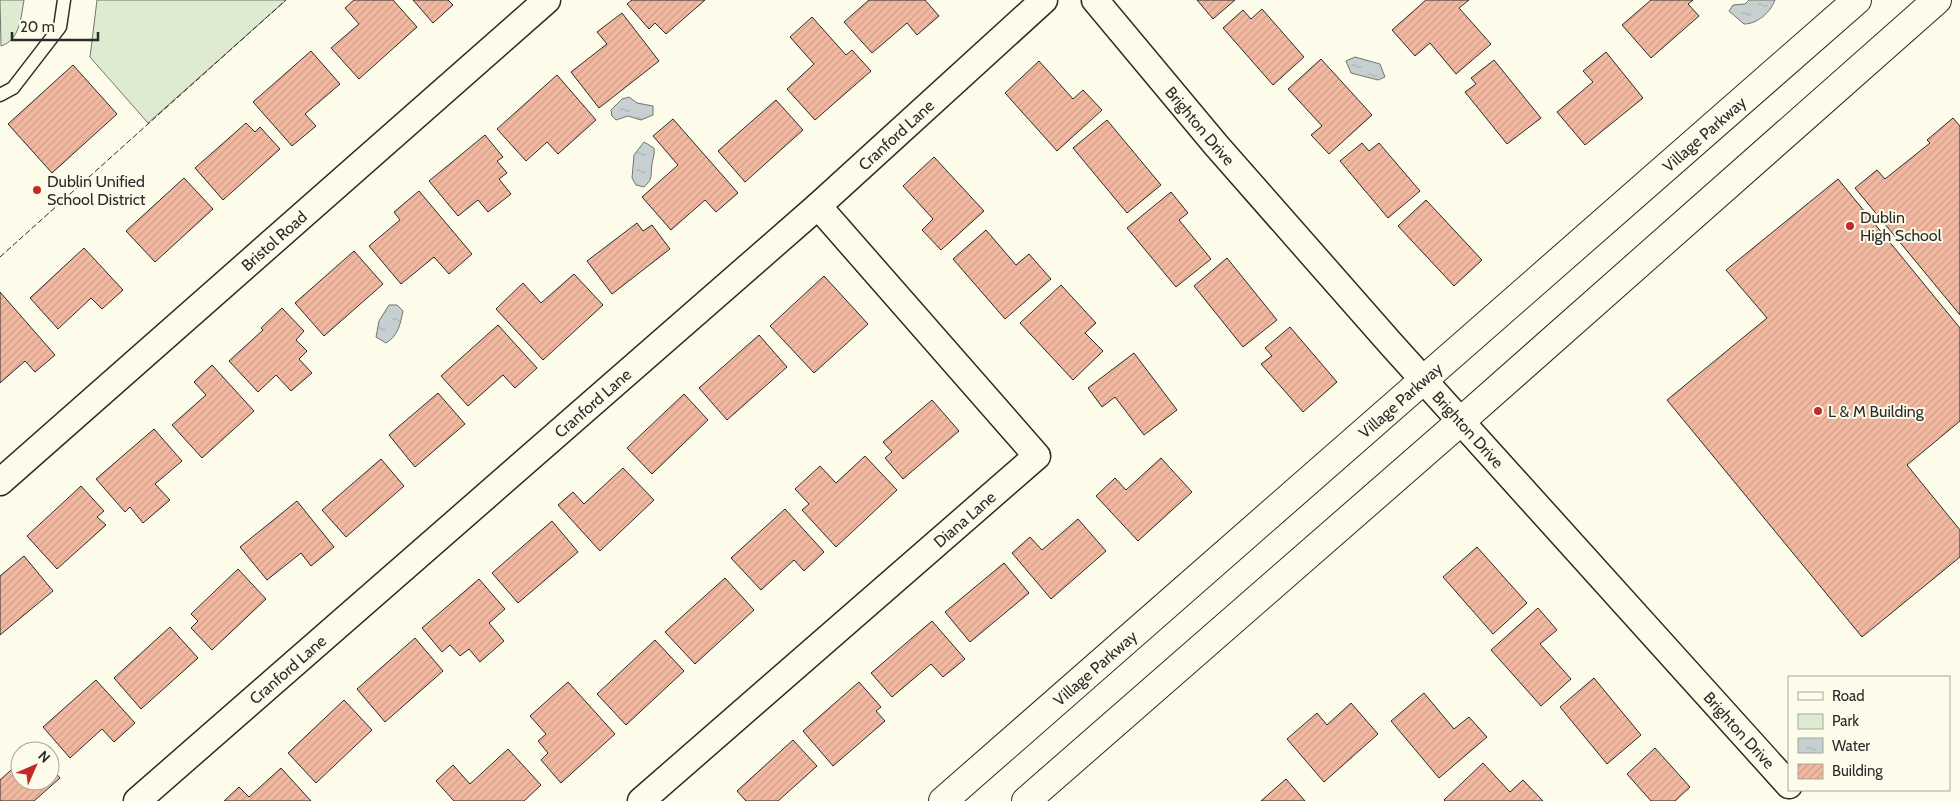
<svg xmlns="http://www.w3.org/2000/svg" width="1960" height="801" viewBox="0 0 1960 801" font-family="Cabin,sans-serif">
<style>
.green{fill:#deebd1;stroke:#74746e}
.water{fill:url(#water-ripples);stroke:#74746e}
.building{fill:url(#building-hatch);stroke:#2b2b2b}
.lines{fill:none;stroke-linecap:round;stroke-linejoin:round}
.service-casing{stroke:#2b2b2b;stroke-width:15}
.minor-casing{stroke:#2b2b2b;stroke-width:29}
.tertiary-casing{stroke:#2b2b2b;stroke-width:30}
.service{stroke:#fdfbea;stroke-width:12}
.minor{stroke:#fdfbea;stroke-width:26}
.tertiary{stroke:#fdfbea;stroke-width:28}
.fence{stroke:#2b2b2b;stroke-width:1;stroke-dasharray:6 2.5;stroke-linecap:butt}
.poi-dot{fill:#c62828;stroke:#fdfbea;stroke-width:2}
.labels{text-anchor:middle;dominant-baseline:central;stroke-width:4;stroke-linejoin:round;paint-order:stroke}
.street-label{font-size:16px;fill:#2b2b2b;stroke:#fdfbea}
.poi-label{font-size:16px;fill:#2b2b2b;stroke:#fdfbea;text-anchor:start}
</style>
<defs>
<pattern id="water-ripples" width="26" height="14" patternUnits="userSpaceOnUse" patternTransform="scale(1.25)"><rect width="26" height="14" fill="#c7d0d0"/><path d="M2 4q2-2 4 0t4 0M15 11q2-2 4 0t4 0" fill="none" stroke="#abb3b3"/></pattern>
<pattern id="building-hatch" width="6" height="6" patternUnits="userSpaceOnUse" patternTransform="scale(1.25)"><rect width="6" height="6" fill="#f2b8a0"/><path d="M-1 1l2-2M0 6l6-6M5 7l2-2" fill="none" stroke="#d09e8a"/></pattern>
</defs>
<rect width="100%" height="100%" fill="#fdfbea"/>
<g class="green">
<path d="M0 0H24C21 17 20 40 1 46Z"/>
<path d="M97 0H286L148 123 90 57Z"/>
</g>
<g class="water">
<path d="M1749 0H1775C1770 13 1757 24 1744 24L1729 11 1733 5 1745 4Z"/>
<path d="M1355 57 1380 64 1385 77 1378 80 1351 73 1346 61Z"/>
<path d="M629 97 637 103 653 106V115L641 120 628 116 616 120 612 116 611 110 622 99Z"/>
<path d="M644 142 654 148C655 154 653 158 652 164 650 176 654 178 644 187L636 185 632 178 634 155Z"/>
<path d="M389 305H397L403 311C400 324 399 335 386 343L376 337 379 321Z"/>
</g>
<g class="building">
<path d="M354 0H393L417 27 359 79 331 48 359 24 345 8Z"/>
<path d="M413 0H448L453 5 433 23Z"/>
<path d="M632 0H705L666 34 655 23 649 29 627 4Z"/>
<path d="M869 0H925L939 16 917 35 907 23 872 53 844 22Z"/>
<path d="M1197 0H1235L1213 19Z"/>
<path d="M1426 0H1469L1459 8 1491 44 1456 74 1430 43 1415 56 1392 30Z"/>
<path d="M1651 0H1693L1688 4 1699 16 1651 58 1622 25Z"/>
<path d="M1262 9 1304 57 1273 85 1223 28 1243 10 1251 19Z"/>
<path d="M622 13 659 61 599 108 571 72 607 44 597 32Z"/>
<path d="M812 17 846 55 852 50 871 71 815 120 787 89 814 64 790 37Z"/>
<path d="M311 51 340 84 305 114 316 126 292 146 253 102Z"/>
<path d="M1606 52 1643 98 1585 145 1557 112 1593 82 1583 71Z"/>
<path d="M1321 59 1372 115 1329 154 1311 135 1322 126 1288 89Z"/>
<path d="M1494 60 1541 118 1507 144 1465 92 1476 84 1471 78Z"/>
<path d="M1039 61 1073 99 1083 90 1102 110 1057 151 1005 93Z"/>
<path d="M73 65 117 114 52 173 8 124Z"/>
<path d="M557 75 596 120 558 154 547 142 526 161 497 129Z"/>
<path d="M776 100 803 130 745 182 718 151Z"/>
<path d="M1953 118 1960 126V315L1855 188 1877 170 1885 179 1930 143 1927 140Z"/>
<path d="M673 119 738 193 716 212 705 200 671 230 642 197 678 165 653 136Z"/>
<path d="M1107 120 1161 185 1127 213 1073 148Z"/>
<path d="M246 123 255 132 260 127 280 149 223 200 195 168Z"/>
<path d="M485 135 503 157 497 161 507 173 499 179 511 194 488 212 478 200 458 216 429 181Z"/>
<path d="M1362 143 1369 151 1379 143 1420 191 1388 218 1340 161Z"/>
<path d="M934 157 984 211 941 250 922 230 933 219 903 186Z"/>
<path d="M184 178 213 209 155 262 126 231Z"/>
<path d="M1838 179 1960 328V421L1907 465 1960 530V557L1862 637 1667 400 1767 318 1726 270Z"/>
<path d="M419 191 472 254 449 274 434 257 401 284 369 246 400 220 394 212Z"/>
<path d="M1171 192 1188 213 1179 220 1211 259 1176 287 1127 228Z"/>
<path d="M1426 200 1482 260 1454 286 1398 226Z"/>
<path d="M637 223 643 231 652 225 670 249 612 294 587 261Z"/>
<path d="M986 230 1016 265 1029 254 1051 279 1005 319 953 259Z"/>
<path d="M84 248 123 290 102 309 91 298 58 329 30 298Z"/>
<path d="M354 251 383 284 324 336 295 303Z"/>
<path d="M1227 258 1277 320 1243 347 1194 286Z"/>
<path d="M574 274 603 305 543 360 496 309 523 283 541 303Z"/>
<path d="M824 276 868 324 814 373 770 326Z"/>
<path d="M1061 285 1096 323 1085 333 1103 351 1073 380 1020 323Z"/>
<path d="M0 292 55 355 35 372 25 361 0 383Z"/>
<path d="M282 308 304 331 296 340 307 351 299 359 312 373 291 391 276 375 258 392 229 361 263 330 261 328Z"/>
<path d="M498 325 537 368 515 388 503 375 468 406 441 376Z"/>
<path d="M1290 327 1337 382 1303 412 1261 364 1272 356 1265 348Z"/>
<path d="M759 335 787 367 727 420 699 388Z"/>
<path d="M1134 353 1177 410 1144 435 1115 397 1102 407 1088 388Z"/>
<path d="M212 365 254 411 202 458 172 425 206 395 194 382Z"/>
<path d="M438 393 465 424 415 467 389 435Z"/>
<path d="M684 394 708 420 652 474 627 448Z"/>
<path d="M932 400 959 431 903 479 885 458 892 452 883 442Z"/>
<path d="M154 429 182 461 155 484 170 500 143 523 130 507 125 512 96 479Z"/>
<path d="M865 456 897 490 836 547 802 510 809 504 795 489 820 466 836 483Z"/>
<path d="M1161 458 1192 492 1138 541 1096 496 1115 478 1126 490Z"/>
<path d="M381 459 404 486 346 537 322 510Z"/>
<path d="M623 468 654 500 600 551 558 505 573 492 584 504Z"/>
<path d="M81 486 104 511 97 517 106 525 57 569 27 536Z"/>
<path d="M297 501 334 547 311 566 301 553 267 580 240 547Z"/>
<path d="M785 509 824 552 804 571 794 560 761 590 731 558Z"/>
<path d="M1078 519 1106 551 1051 599 1012 553 1030 537 1042 550Z"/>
<path d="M552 521 578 552 518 603 492 573Z"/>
<path d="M1477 547 1527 603 1493 634 1443 577Z"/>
<path d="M24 556 53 591 0 635V576Z"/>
<path d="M1004 563 1029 593 970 642 945 612Z"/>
<path d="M238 569 266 599 212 650 191 628 198 621 191 614Z"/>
<path d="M725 578 754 610 695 664 665 632Z"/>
<path d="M479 579 505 609 489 623 504 641 480 662 469 649 460 656 450 645 442 652 422 628Z"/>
<path d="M1538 608 1557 630 1540 644 1571 679 1541 706 1491 650Z"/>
<path d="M932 621 965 659 943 677 931 664 892 697 871 673Z"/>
<path d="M170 627 198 658 141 709 114 678Z"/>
<path d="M415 638 443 671 385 722 357 689Z"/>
<path d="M655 640 684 671 626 725 597 694Z"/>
<path d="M1594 678 1641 735 1607 764 1560 707Z"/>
<path d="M96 680 135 723 114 742 102 729 70 758 43 727Z"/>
<path d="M568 682 615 734 561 783 541 760 548 753 538 741 546 734 530 716Z"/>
<path d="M859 682 881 707 876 711 885 721 833 766 803 731Z"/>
<path d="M1424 693 1454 729 1469 717 1487 737 1439 778 1391 721Z"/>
<path d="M344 700 372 730 316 783 288 753Z"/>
<path d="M1351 703 1378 734 1324 782 1287 739 1317 713 1327 725Z"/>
<path d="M793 740 817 766 778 801H746L737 791Z"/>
<path d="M1655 748 1690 787 1675 801H1651L1627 774Z"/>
<path d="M508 749 541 785 524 801H454L436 781 453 765 470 784Z"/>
<path d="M20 762V781H50V766L60 778 34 801H0V780Z"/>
<path d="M1483 763 1510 792 1523 780 1543 801H1445L1444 800Z"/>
<path d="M281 768 311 801H224L239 787 249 797Z"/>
<path d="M1286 779 1305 801H1261Z"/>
</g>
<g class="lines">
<g class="service-casing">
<path id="service" d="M0 95 13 88 60 27 64 0"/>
</g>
<g class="minor-casing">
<g id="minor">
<path id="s1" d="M1095 0 1216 145 1391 344 1789 785"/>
<path id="s2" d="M0 482 547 0"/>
<path id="s3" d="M137 801 818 206 1044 0"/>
<path id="s4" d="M641 801 1037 456 818 206"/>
</g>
</g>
<g class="tertiary-casing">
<g id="tertiary">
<path id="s5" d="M943 801 1857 0"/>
<path d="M1026 801 1460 422 1937 0"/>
</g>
</g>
<use href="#service" class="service"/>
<use href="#minor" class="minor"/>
<use href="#tertiary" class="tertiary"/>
<path class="fence" d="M0 257 286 0"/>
</g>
<g class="poi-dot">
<circle cx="37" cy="190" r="5"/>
<circle cx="1850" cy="226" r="5"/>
<circle cx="1818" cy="411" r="5"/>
</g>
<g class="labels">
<g class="street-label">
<text stroke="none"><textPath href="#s1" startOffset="164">Brighton Drive</textPath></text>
<text stroke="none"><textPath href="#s5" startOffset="1012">Village Parkway</textPath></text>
<text stroke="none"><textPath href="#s3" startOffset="1010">Cranford Lane</textPath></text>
<text stroke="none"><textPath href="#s2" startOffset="365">Bristol Road</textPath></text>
<text stroke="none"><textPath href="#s5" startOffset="608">Village Parkway</textPath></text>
<text stroke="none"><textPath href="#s3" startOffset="605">Cranford Lane</textPath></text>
<text stroke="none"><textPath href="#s1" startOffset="569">Brighton Drive</textPath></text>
<text stroke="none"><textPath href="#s4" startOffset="429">Diana Lane</textPath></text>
<text stroke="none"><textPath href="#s5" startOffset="202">Village Parkway</textPath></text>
<text stroke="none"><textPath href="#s3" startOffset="200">Cranford Lane</textPath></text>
<text stroke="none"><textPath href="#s1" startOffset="974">Brighton Drive</textPath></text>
</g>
<g class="poi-label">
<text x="47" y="181">Dublin Unified<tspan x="47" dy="18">School District</tspan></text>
<text x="1860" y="217">Dublin<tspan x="1860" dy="18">High School</tspan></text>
<text x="1828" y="411">L &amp; M Building</text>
</g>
</g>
<rect x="1788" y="676" width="162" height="115" fill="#fdfbea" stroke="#a9a89e"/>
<rect x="1798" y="692" width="25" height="8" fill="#fdfbea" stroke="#a9a89e"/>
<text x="1832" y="701" font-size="15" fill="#2b2b2b">Road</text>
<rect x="1798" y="714" width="25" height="15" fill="#deebd1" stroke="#a9a89e"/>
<text x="1832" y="726" font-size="15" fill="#2b2b2b">Park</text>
<rect x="1798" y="738" width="25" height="15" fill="url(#water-ripples)" stroke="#a9a89e"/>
<text x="1832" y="751" font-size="15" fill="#2b2b2b">Water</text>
<rect x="1798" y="764" width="25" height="15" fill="url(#building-hatch)" stroke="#a9a89e"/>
<text x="1832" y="776" font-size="15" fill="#2b2b2b">Building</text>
<g transform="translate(35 766) rotate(45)"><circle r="24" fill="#fdfbea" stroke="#a9a89e"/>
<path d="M0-4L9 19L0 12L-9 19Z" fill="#c62828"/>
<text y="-8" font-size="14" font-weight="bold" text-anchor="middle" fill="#2b2b2b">N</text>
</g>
<path d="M12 32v8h86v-8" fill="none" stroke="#2b2b2b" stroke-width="2.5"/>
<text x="20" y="32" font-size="15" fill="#2b2b2b" stroke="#fdfbea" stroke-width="4" paint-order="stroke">20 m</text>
</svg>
